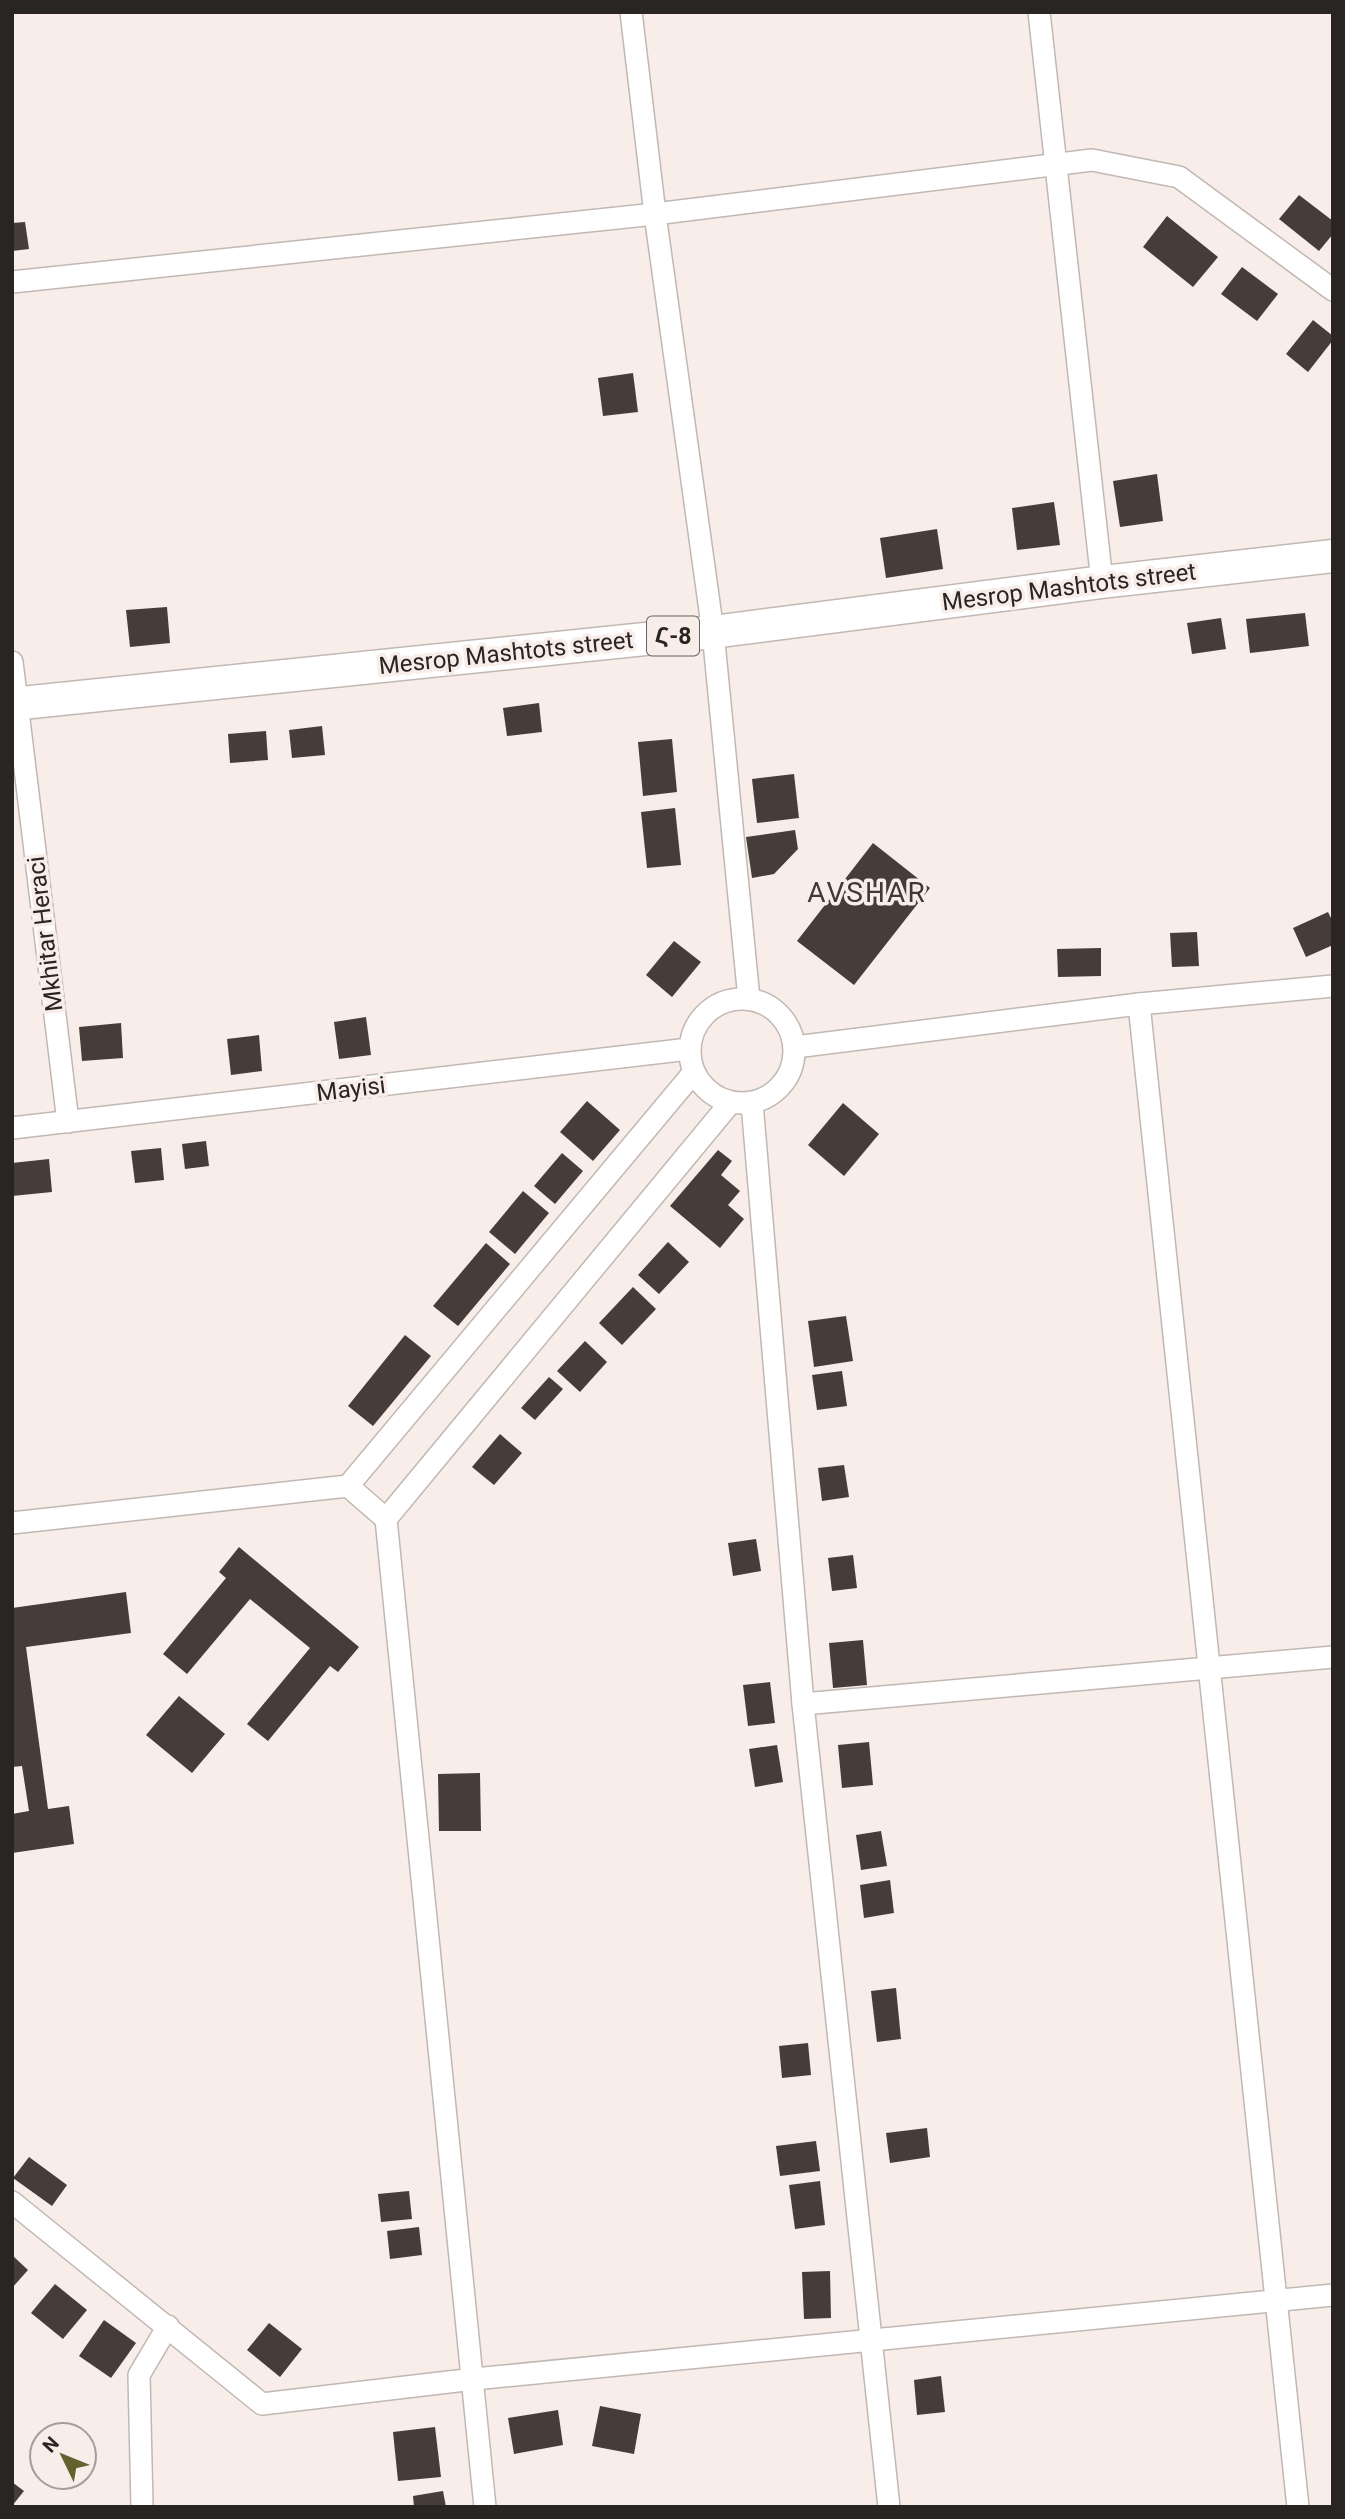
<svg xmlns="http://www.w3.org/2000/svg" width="1345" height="2519" viewBox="0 0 1345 2519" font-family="Roboto,'Noto Sans Armenian',sans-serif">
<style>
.building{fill:#463d3a}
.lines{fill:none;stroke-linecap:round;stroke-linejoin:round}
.street-casing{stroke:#c2b8b3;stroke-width:24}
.primary-casing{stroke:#c2b8b3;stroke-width:35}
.street{stroke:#fff;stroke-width:21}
.primary{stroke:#fff;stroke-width:32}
.labels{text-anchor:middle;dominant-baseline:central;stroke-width:7;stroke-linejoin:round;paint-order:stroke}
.shield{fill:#f8ede8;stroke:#67615e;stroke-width:2}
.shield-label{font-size:23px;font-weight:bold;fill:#292523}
.street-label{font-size:24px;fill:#292523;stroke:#f8ede8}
.quarter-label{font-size:28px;letter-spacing:2px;fill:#413935;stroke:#f8ede8}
</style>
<rect width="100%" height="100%" fill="#f8ede8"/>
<g class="building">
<path d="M1299 195 1333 221V234L1319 251 1279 219Z"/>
<path d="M1167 216 1218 257 1193 287 1143 247Z"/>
<path d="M25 222 29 249 12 251V223Z"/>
<path d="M1242 267 1278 294 1257 321 1221 294Z"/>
<path d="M1313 320 1333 336V340L1308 372 1286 354Z"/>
<path d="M633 373 638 412 603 416 598 378Z"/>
<path d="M1157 474 1163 521 1120 527 1113 481Z"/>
<path d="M1054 502 1060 545 1017 550 1012 508Z"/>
<path d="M937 529 943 569 886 578 880 538Z"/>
<path d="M167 607 170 643 130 647 126 610Z"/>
<path d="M1305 613 1309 646 1250 653 1246 619Z"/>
<path d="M1221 618 1226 649 1192 654 1187 623Z"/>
<path d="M539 703 542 732 507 736 503 708Z"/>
<path d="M322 726 325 755 292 758 289 730Z"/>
<path d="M266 731 268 760 230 763 228 734Z"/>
<path d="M672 739 677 792 643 796 638 742Z"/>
<path d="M794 774 799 818 757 823 752 779Z"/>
<path d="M675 808 681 865 647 868 641 812Z"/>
<path d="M795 830 798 849 774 874 752 878 746 837Z"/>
<path d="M873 843 930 888 854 985 797 941Z"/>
<path d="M1328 912 1333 922V945L1306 957 1293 928Z"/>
<path d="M1197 932 1199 966 1172 967 1170 933Z"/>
<path d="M674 941 701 962 672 997 646 975Z"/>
<path d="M1101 948V976L1058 977 1057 949Z"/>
<path d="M366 1017 371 1055 339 1059 334 1022Z"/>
<path d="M121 1023 123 1058 82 1061 79 1027Z"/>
<path d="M259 1035 262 1071 231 1075 227 1039Z"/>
<path d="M587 1101 620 1130 593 1161 560 1132Z"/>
<path d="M843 1103 879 1134 844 1176 808 1145Z"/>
<path d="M206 1141 209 1166 185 1169 182 1144Z"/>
<path d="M161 1148 164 1180 135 1183 131 1151Z"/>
<path d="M718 1150 732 1161 721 1175 740 1191 728 1205 744 1219 720 1248 670 1206Z"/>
<path d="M562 1153 583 1171 555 1204 534 1186Z"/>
<path d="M49 1159 52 1192 12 1196V1163Z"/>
<path d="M523 1191 549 1213 515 1254 489 1232Z"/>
<path d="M668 1242 689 1262 659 1294 638 1275Z"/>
<path d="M486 1243 510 1264 458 1326 433 1306Z"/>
<path d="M633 1287 656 1309 622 1345 599 1323Z"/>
<path d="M846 1316 853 1361 814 1367 808 1321Z"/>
<path d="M405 1335 431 1356 373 1426 348 1406Z"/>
<path d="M585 1341 607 1362 580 1392 557 1371Z"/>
<path d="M842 1371 847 1406 817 1410 812 1375Z"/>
<path d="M549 1377 563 1389 535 1420 521 1408Z"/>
<path d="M500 1434 522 1453 494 1485 472 1467Z"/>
<path d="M844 1465 849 1497 822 1501 818 1468Z"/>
<path d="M756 1539 761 1571 733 1576 728 1543Z"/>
<path d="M239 1547 359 1647 338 1672 330 1666 268 1741 247 1724 310 1648 250 1599 187 1674 163 1654 226 1578 219 1572Z"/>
<path d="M853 1555 857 1588 832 1591 828 1558Z"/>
<path d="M126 1592 131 1633 26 1647 48 1809 69 1806 74 1844 12 1853V1814L29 1811 22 1766 12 1767V1608Z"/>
<path d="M863 1640 867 1685 833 1688 829 1643Z"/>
<path d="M770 1682 775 1723 748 1726 743 1685Z"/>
<path d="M179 1696 225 1734 192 1773 146 1735Z"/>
<path d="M869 1742 873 1785 842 1788 838 1745Z"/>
<path d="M777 1745 783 1782 755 1787 749 1749Z"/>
<path d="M480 1773 481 1831H439L438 1774Z"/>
<path d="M881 1831 887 1866 861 1870 856 1835Z"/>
<path d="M890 1880 894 1913 864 1918 860 1885Z"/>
<path d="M896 1988 901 2039 877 2042 871 1991Z"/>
<path d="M808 2043 811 2075 782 2078 779 2046Z"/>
<path d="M927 2128 930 2157 890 2163 886 2133Z"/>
<path d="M816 2141 820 2171 780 2176 776 2146Z"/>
<path d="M29 2157 67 2185 52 2206 13 2178Z"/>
<path d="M820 2181 825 2225 795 2229 789 2185Z"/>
<path d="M409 2191 412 2219 381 2222 378 2194Z"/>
<path d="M419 2227 422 2255 390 2259 387 2231Z"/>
<path d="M12 2255 28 2270 12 2288Z"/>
<path d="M830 2271 831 2318 804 2319 802 2272Z"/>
<path d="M55 2284 87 2310 63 2339 31 2313Z"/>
<path d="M104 2320 136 2343 111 2378 79 2356Z"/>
<path d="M269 2323 302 2349 280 2377 247 2350Z"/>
<path d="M941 2376 945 2412 917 2415 914 2380Z"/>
<path d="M600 2406 641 2414 634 2454 592 2446Z"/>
<path d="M558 2410 563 2445 514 2454 508 2418Z"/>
<path d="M435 2427 441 2477 398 2481 393 2432Z"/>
<path d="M12 2482 24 2491 12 2506Z"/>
<path d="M443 2491 446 2507H414L413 2496Z"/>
</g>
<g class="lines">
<g class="street-casing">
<g id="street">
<path d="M631 12 655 214 713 632 749 999"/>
<path d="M1039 12 1102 582"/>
<path d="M12 282 655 214 1092 160 1179 177 1333 290"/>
<path d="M12 662 68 1122"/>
<circle cx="742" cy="1051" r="52"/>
<path d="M1139 1004 1298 2507"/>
<path d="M795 1047 1139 1004 1333 986"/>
<path d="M752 1103 803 1704 889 2507"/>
<path d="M12 1128 689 1049"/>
<path d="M348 1486 694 1072"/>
<path d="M386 1519 731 1102"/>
<path d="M12 1523 348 1486 386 1519 485 2507"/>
<path d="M803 1704 1333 1657"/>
<path d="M12 2202 262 2404 474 2379 1333 2295"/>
<path d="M142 2507 139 2375 168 2326"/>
</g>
</g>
<g class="primary-casing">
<path id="primary" d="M12 704 713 632 1102 582 1333 556"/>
</g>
<use href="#street" class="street"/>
<use href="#primary" class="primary"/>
</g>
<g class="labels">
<rect class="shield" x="647" y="616.5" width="52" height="39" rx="5"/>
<g class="shield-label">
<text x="673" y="636">Հ-8</text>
</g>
<g class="street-label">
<text transform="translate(1069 587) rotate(-7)">Mesrop Mashtots street</text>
<text transform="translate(506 653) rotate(-6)">Mesrop Mashtots street</text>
<text transform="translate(45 934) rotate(-97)">Mkhitar Heraci</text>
<text transform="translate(351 1089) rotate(-7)">Mayisi</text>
</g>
<g class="quarter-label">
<text x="867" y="892">AVSHAR</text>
</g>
</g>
<rect width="1345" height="2519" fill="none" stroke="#292523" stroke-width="28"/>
<g transform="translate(63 2456) rotate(313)"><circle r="33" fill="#f8ede8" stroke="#a59d99" stroke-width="2"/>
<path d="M0-5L12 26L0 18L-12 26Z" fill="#65612e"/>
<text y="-10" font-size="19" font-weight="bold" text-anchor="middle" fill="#292523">N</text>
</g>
</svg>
